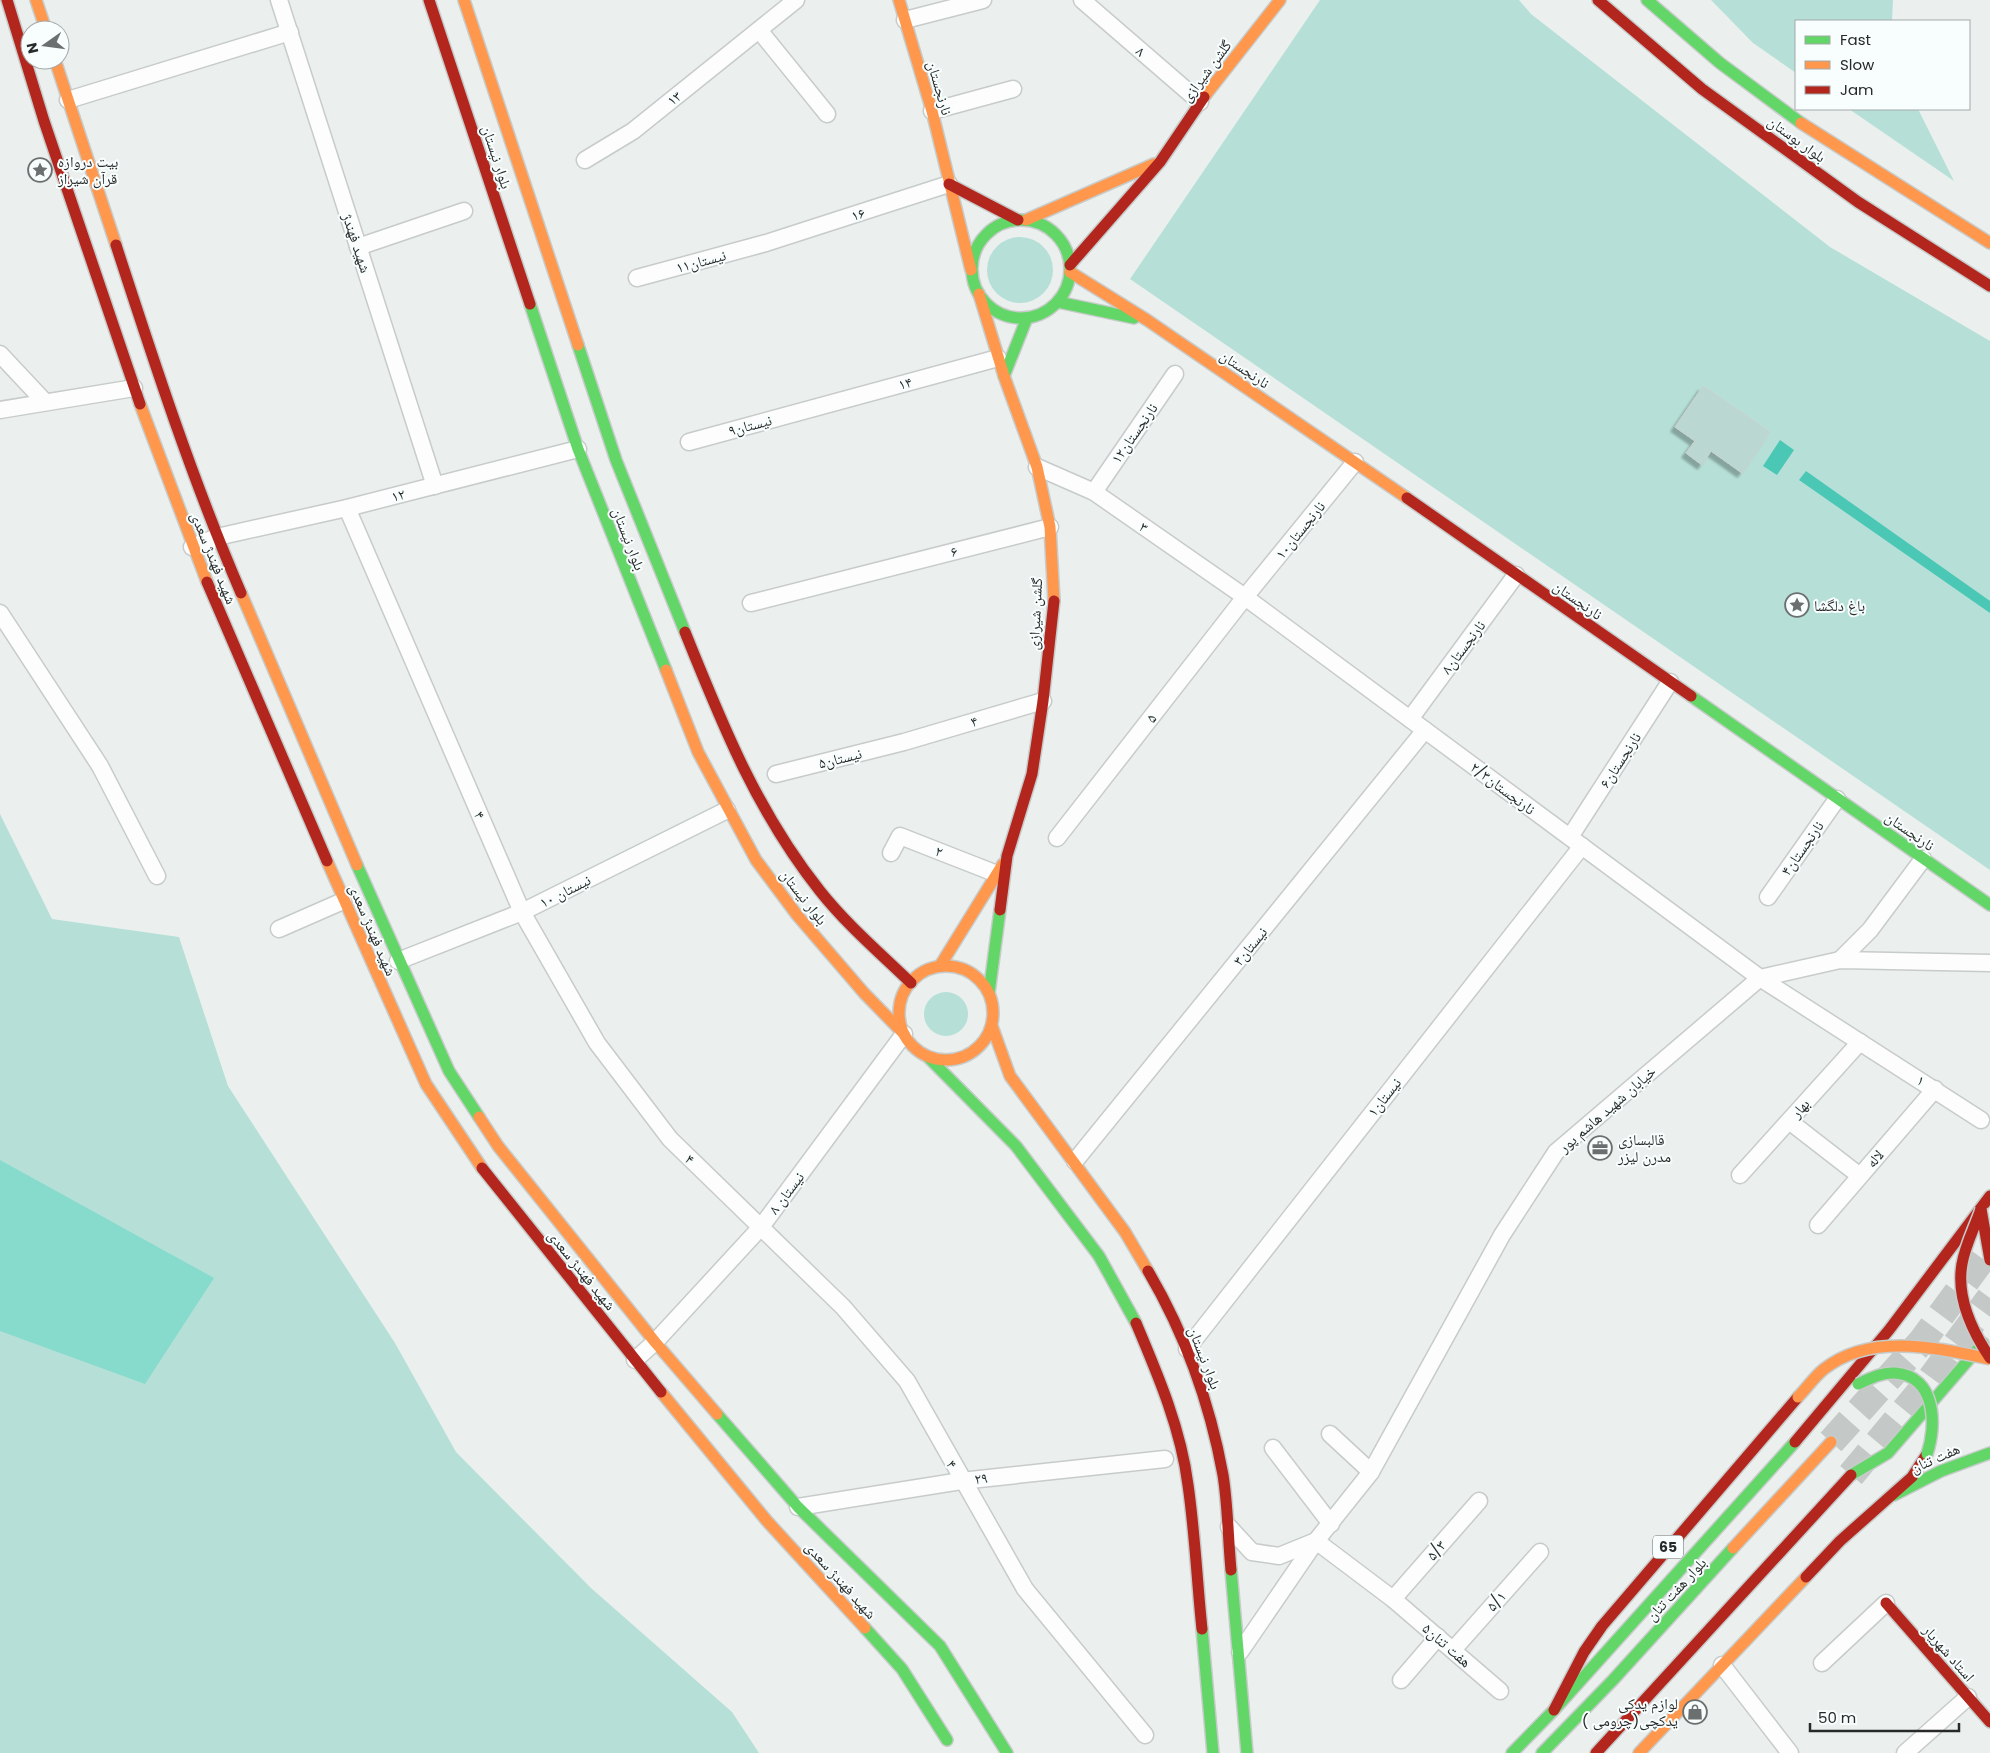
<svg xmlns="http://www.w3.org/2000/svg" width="1990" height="1753" viewBox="0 0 1990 1753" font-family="Poppins,'Noto Naskh Arabic',sans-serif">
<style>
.green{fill:#b6e0d7}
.forest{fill:#87dbcc}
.water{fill:#4bc7b5}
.building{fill:#bbd7d2;stroke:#ccd0cf;filter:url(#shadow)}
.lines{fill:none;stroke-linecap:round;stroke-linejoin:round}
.highway-tunnel{stroke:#c4c8c7;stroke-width:28;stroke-dasharray:28 14;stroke-linecap:butt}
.street-casing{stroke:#c7cbca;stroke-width:19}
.fast-casing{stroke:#c7cbca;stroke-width:14}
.slow-casing{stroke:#c7cbca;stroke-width:14}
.jam-casing{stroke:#c7cbca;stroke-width:14}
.street{stroke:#fcfdfc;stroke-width:16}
.fast{stroke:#63d668;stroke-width:11}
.slow{stroke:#ff974d;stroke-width:11}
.jam{stroke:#b3261e;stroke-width:11}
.fast-bridge-casing{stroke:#c7cbca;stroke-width:14;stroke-linecap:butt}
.slow-bridge-casing{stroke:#c7cbca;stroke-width:14;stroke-linecap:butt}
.jam-bridge-casing{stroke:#c7cbca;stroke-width:14;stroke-linecap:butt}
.fast-bridge{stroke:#63d668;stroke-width:11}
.slow-bridge{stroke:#ff974d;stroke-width:11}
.jam-bridge{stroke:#b3261e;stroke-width:11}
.labels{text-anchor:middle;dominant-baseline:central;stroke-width:4;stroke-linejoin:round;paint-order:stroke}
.shield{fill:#f7fefd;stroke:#666a69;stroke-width:1}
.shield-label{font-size:14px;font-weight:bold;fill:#282a2a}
.street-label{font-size:15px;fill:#282a2a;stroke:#f7fefd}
.poi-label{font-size:15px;fill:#282a2a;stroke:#f7fefd;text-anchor:start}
</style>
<defs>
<filter id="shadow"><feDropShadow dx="-4.5" dy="4.5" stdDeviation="1" flood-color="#0004"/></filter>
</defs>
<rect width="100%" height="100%" fill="#ebf0ee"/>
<g class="green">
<path d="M1320 0H1519L1531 14 1830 247 1990 341V870L1130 279Z"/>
<path d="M1711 0H1893L1892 21H1796V73L1753 43Z"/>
<path d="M1849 109H1918L1954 181Z"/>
<circle cx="1020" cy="270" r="33"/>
<path d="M0 814 52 919 179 937 228 1086 395 1343 456 1452 591 1588 732 1712 759 1753H0Z"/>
<circle cx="946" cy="1014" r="22"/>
</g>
<path class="forest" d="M0 1160 214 1278 145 1384 0 1331Z"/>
<g class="water">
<path d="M1780 440 1794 450 1777 475 1763 466Z"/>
<path d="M1806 471 1990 601V613L1799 480Z"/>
</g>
<path class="building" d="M1703 386 1770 432 1742 473 1711 451 1702 465 1686 453 1695 441 1675 427Z"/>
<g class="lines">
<g class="highway-tunnel">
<path d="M1831 1442 1922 1341 1990 1248"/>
<path d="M1851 1475 1930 1380 1990 1298"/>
</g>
<g class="street-casing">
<g id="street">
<path d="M279 0 435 486"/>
<path d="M1082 0 1200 102"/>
<path d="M905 20 983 0"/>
<path d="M759 30 827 114"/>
<path d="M68 100 290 32"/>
<path d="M932 111 1013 89"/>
<path d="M585 160 633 131 796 0"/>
<path d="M358 247 464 211"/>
<path d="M637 278 766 243 949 184"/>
<path d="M0 354 45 402"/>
<path d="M0 410 134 388"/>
<path d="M689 442 998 358"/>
<path d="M1037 467 1094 492 1245 597 1760 978 1981 1120"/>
<path d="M1094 492 1175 374"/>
<path d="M347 508 522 912 597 1043 670 1139 843 1307 907 1381 1025 1589 1145 1735"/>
<path d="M192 547 217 537 347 508 578 449"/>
<path d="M751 603 1050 527"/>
<path d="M0 613 100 766 157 876"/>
<path d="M1410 719 1516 575"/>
<path d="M776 774 904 742 1043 701"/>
<path d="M1570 837 1670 682"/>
<path d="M1057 838 1245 597 1355 462"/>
<path d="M891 853 900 836 997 874"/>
<path d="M1768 897 1837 799"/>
<path d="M279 929 343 901"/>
<path d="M1840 960 1870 930 1923 859"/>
<path d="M398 961 522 912 727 810"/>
<path d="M1789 1121 1860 1176"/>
<path d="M1075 1161 1425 730"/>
<path d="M1740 1175 1860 1042"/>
<path d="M1818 1225 1935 1089"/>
<path d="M1187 1349 1582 846"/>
<path d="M635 1360 655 1342 761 1227 904 1034"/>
<path d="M1330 1434 1371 1472"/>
<path d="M1273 1448 1331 1524"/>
<path d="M798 1507 961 1481 1165 1459"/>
<path d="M1229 1527 1252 1552 1279 1556 1316 1541"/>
<path d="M1316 1541 1393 1599 1500 1691"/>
<path d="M1393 1599 1479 1501"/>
<path d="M1453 1650 1540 1552"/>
<path d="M1240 1652 1316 1541 1371 1472 1502 1235 1556 1152 1760 978 1840 960 1990 963"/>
<path d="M1822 1663 1886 1603"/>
<path d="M1722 1665 1790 1753"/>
<path d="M1401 1680 1438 1637"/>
<path d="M1905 1753 1968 1697"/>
</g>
</g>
<g class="fast-casing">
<g id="fast">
<path d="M1647 0 1720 63 1801 123"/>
<circle cx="1021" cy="269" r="49"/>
<path d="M1058 302 1134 318"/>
<path d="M530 304 578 449 666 670"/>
<path d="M578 345 616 460 685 632"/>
<path d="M1004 376 1027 318"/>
<path d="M1691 696 1990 905"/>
<path d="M357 865 449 1071 479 1117"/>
<path d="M989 993 1000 910"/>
<path d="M929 1058 1016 1146 1099 1256 1136 1323"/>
<path d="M717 1414 798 1507 940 1646 1007 1753"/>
<path d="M1851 1475 1888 1453 1983 1343"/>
<path d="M1894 1495 1941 1471 1990 1453"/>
<path d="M1231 1570 1247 1753"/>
<path d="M865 1628 902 1669 947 1740"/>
<path d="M1202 1629 1213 1753"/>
<path d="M1512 1753 1554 1710 1795 1442"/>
<path d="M1542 1753 1613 1680 1733 1548"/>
</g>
</g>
<g class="slow-casing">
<g id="slow">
<path d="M36 0 46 30"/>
<path d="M464 0 578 345"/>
<path d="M899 0 932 111 971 270"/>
<path d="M55 60 116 245"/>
<path d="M1204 97 1280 0"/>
<path d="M1801 123 1990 243"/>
<path d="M1026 220 1154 164"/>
<path d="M1070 272 1147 320 1407 498"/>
<path d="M979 294 1004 376 1037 467 1050 527 1054 601"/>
<path d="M140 404 207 582"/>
<path d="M241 593 357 865"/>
<path d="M666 670 698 752 756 860 797 915 864 993 904 1034"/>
<path d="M327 861 426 1084 482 1168"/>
<circle cx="946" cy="1013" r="47"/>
<path d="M940 966 1003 864"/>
<path d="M992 1026 1010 1076 1125 1232 1148 1271"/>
<path d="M479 1117 498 1146 655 1342 717 1414"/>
<path d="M661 1392 767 1521 865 1628"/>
<path d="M1733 1548 1831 1442"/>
<path d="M1639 1753 1806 1577"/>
</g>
</g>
<g class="jam-casing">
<g id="jam">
<path d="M7 0 44 121 140 404"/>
<path d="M429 0 530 304"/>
<path d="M1598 0 1702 89 1858 202 1990 286"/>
<path d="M949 184 1018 220"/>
<path d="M116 245C154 362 192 479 241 593"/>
<path d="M1070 265 1160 162 1204 97"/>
<path d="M1407 498 1691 696"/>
<path d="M207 582 327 861"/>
<path d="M685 632C722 724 757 812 820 891 847 925 880 953 911 983"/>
<path d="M1000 910 1007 856 1032 774 1043 701 1054 601"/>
<path d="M482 1168 661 1392"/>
<path d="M1148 1271C1185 1334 1210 1404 1223 1475 1228 1506 1228 1539 1231 1570"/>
<path d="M1136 1323C1158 1375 1181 1429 1188 1485 1195 1533 1197 1582 1202 1629"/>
<path d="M1795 1442 1889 1330 1990 1196"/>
<path d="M1806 1577 1840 1541 1912 1477 1927 1454"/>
<path d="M1886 1603 1990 1722"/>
<path d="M1554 1710 1584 1652 1602 1626 1798 1397"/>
<path d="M1596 1753 1851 1475"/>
</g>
</g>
<use href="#street" class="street"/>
<use href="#fast" class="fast"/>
<use href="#slow" class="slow"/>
<use href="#jam" class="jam"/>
<g class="fast-bridge-casing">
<path id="fast-bridge" d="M1858 1384C1869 1379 1882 1372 1895 1373 1936 1376 1937 1425 1927 1454"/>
</g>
<g class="slow-bridge-casing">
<path id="slow-bridge" d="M1798 1397C1807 1388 1814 1377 1824 1369 1871 1332 1937 1348 1990 1359"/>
</g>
<g class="jam-bridge-casing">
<g id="jam-bridge">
<path d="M1981 1209 1990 1260"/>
<path d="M1981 1209C1975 1227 1965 1245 1962 1264 1956 1297 1972 1331 1990 1358"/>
</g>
</g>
<use href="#fast-bridge" class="fast-bridge"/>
<use href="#slow-bridge" class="slow-bridge"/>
<use href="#jam-bridge" class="jam-bridge"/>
</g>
<defs>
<g id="sight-ring" transform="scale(1.25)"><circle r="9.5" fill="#f7fefd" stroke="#6c6f6f" stroke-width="1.5"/><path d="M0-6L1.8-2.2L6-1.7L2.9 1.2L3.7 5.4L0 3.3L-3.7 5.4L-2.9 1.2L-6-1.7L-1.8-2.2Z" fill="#6c6f6f"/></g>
<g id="office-ring" transform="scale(1.25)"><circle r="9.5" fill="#f7fefd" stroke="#6c6f6f" stroke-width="1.5"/><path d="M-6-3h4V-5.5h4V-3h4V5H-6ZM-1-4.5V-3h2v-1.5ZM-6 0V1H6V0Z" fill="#6c6f6f"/></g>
<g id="shop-ring" transform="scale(1.25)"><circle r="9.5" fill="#f7fefd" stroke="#6c6f6f" stroke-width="1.5"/><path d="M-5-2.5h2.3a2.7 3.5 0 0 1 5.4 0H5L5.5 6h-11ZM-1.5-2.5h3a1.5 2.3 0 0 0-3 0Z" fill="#6c6f6f"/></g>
</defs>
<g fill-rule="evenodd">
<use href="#sight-ring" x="40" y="170"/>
<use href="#sight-ring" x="1797" y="605"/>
<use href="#office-ring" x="1600" y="1148"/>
<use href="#shop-ring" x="1695" y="1712"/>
</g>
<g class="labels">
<rect class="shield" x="1653" y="1535.5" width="30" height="23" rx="4"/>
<g class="shield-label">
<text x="1668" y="1547">65</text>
</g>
<g class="street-label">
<text transform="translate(1141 51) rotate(41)">۸</text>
<text transform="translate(1206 71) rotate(-53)">گلشن شیرازی</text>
<text transform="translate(940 88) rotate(74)">نارنجستان</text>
<text transform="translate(674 98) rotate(-39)">۱۳</text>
<text transform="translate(1797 139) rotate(36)">بلوار بوستان</text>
<text transform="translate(497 157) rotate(72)">بلوار نیستان</text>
<text transform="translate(858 214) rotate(-18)">۱۶</text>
<text transform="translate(357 243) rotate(72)">شهید فهندژ</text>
<text transform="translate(701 261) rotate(-15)">۱۱نیستان</text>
<text transform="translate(1245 369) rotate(34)">نارنجستان</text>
<text transform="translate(905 383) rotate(-15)">۱۴</text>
<text transform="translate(750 425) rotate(-15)">۹نیستان</text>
<text transform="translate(1134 433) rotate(-55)">۱۲نارنجستان</text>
<text transform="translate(398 495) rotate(-15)">۱۲</text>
<text transform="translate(1144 527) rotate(35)">۳</text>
<text transform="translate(1300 530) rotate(-51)">۱۰نارنجستان</text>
<text transform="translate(629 539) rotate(69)">بلوار نیستان</text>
<text transform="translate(954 551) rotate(-14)">۶</text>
<text transform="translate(214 558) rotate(68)">شهید فهندژ سعدی</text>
<text transform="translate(1578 600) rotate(35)">نارنجستان</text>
<text transform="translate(1035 614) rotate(-87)">گلشن شیرازی</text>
<text transform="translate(1463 647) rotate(-53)">۸نارنجستان</text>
<text transform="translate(1151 718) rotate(-52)">۵</text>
<text transform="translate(974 721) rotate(-16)">۴</text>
<text transform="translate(840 758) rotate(-14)">۵نیستان</text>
<text transform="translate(1620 760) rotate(-57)">۶نارنجستان</text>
<text transform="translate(1503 788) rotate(37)">۲/۳نارنجستان</text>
<text transform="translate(480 815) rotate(67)">۴</text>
<text transform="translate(1910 831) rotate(35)">نارنجستان</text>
<text transform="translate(1802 848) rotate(-55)">۴نارنجستان</text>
<text transform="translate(939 851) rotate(21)">۲</text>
<text transform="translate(565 891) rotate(-27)">نیستان ۱۰</text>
<text transform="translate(804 897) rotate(52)">بلوار نیستان</text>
<text transform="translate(373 930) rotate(67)">شهید فهندژ سعدی</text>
<text transform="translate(1250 946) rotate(-51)">۳نیستان</text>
<text transform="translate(1921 1080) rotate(32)">۱</text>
<text transform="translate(1384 1097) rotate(-52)">۱نیستان</text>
<text transform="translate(1800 1108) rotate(-48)">بهار</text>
<text transform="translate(1607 1109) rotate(-41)">خیابان شهید هاشم پور</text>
<text transform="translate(1876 1157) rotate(-49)">لاله ‍</text>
<text transform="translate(690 1159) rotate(44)">۴</text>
<text transform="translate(786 1193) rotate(-53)">نیستان ۸</text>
<text transform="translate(582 1270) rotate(51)">شهید فهندژ سعدی</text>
<text transform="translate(1205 1358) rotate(69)">بلوار نیستان</text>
<text transform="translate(1935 1458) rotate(-24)">هفت تنان</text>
<text transform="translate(952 1464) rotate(61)">۴</text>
<text transform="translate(981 1478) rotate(-6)">۲۹</text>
<text transform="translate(1436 1550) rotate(-49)">۵/۳</text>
<text transform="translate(841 1580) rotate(48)">شهید فهندژ سعدی</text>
<text transform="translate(1676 1589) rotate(-47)">بلوار هفت تنان</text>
<text transform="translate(1496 1601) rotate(-48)">۵/۱</text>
<text transform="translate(1447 1645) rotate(41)">هفت تنان۵</text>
<text transform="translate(1949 1653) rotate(49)">استاد شهریار</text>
</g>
<g class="poi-label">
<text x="58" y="161">بیت دروازه<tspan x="58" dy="17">قرآن شیراز</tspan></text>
<text x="1814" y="605">باغ دلگشا</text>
<text x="1618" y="1139">قالبسازی<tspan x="1618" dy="17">مدرن لیزر</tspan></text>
<text x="1678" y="1703" text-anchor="end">لوازم یدکی<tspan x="1678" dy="17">یدکچی(چرومی )</tspan></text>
</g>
</g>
<rect x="1795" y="20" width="175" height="90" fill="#f7fefd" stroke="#a4a9a9"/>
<rect x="1805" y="36" width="25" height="8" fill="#63d668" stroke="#a4a9a9"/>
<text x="1840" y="45" font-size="15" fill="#282a2a">Fast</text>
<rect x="1805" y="61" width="25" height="8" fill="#ff974d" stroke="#a4a9a9"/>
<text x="1840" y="70" font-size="15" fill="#282a2a">Slow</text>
<rect x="1805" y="86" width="25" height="8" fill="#b3261e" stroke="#a4a9a9"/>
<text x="1840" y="95" font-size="15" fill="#282a2a">Jam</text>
<g transform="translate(45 45) rotate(256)"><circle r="24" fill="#f7fefd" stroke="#a4a9a9"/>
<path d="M0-4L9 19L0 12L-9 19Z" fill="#6c6f6f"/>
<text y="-8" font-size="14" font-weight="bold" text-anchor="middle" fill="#282a2a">N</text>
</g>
<path d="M1810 1723v8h149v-8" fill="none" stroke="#282a2a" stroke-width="2.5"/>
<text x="1818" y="1723" font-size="15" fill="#282a2a" stroke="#f7fefd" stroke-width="4" paint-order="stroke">50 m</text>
</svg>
